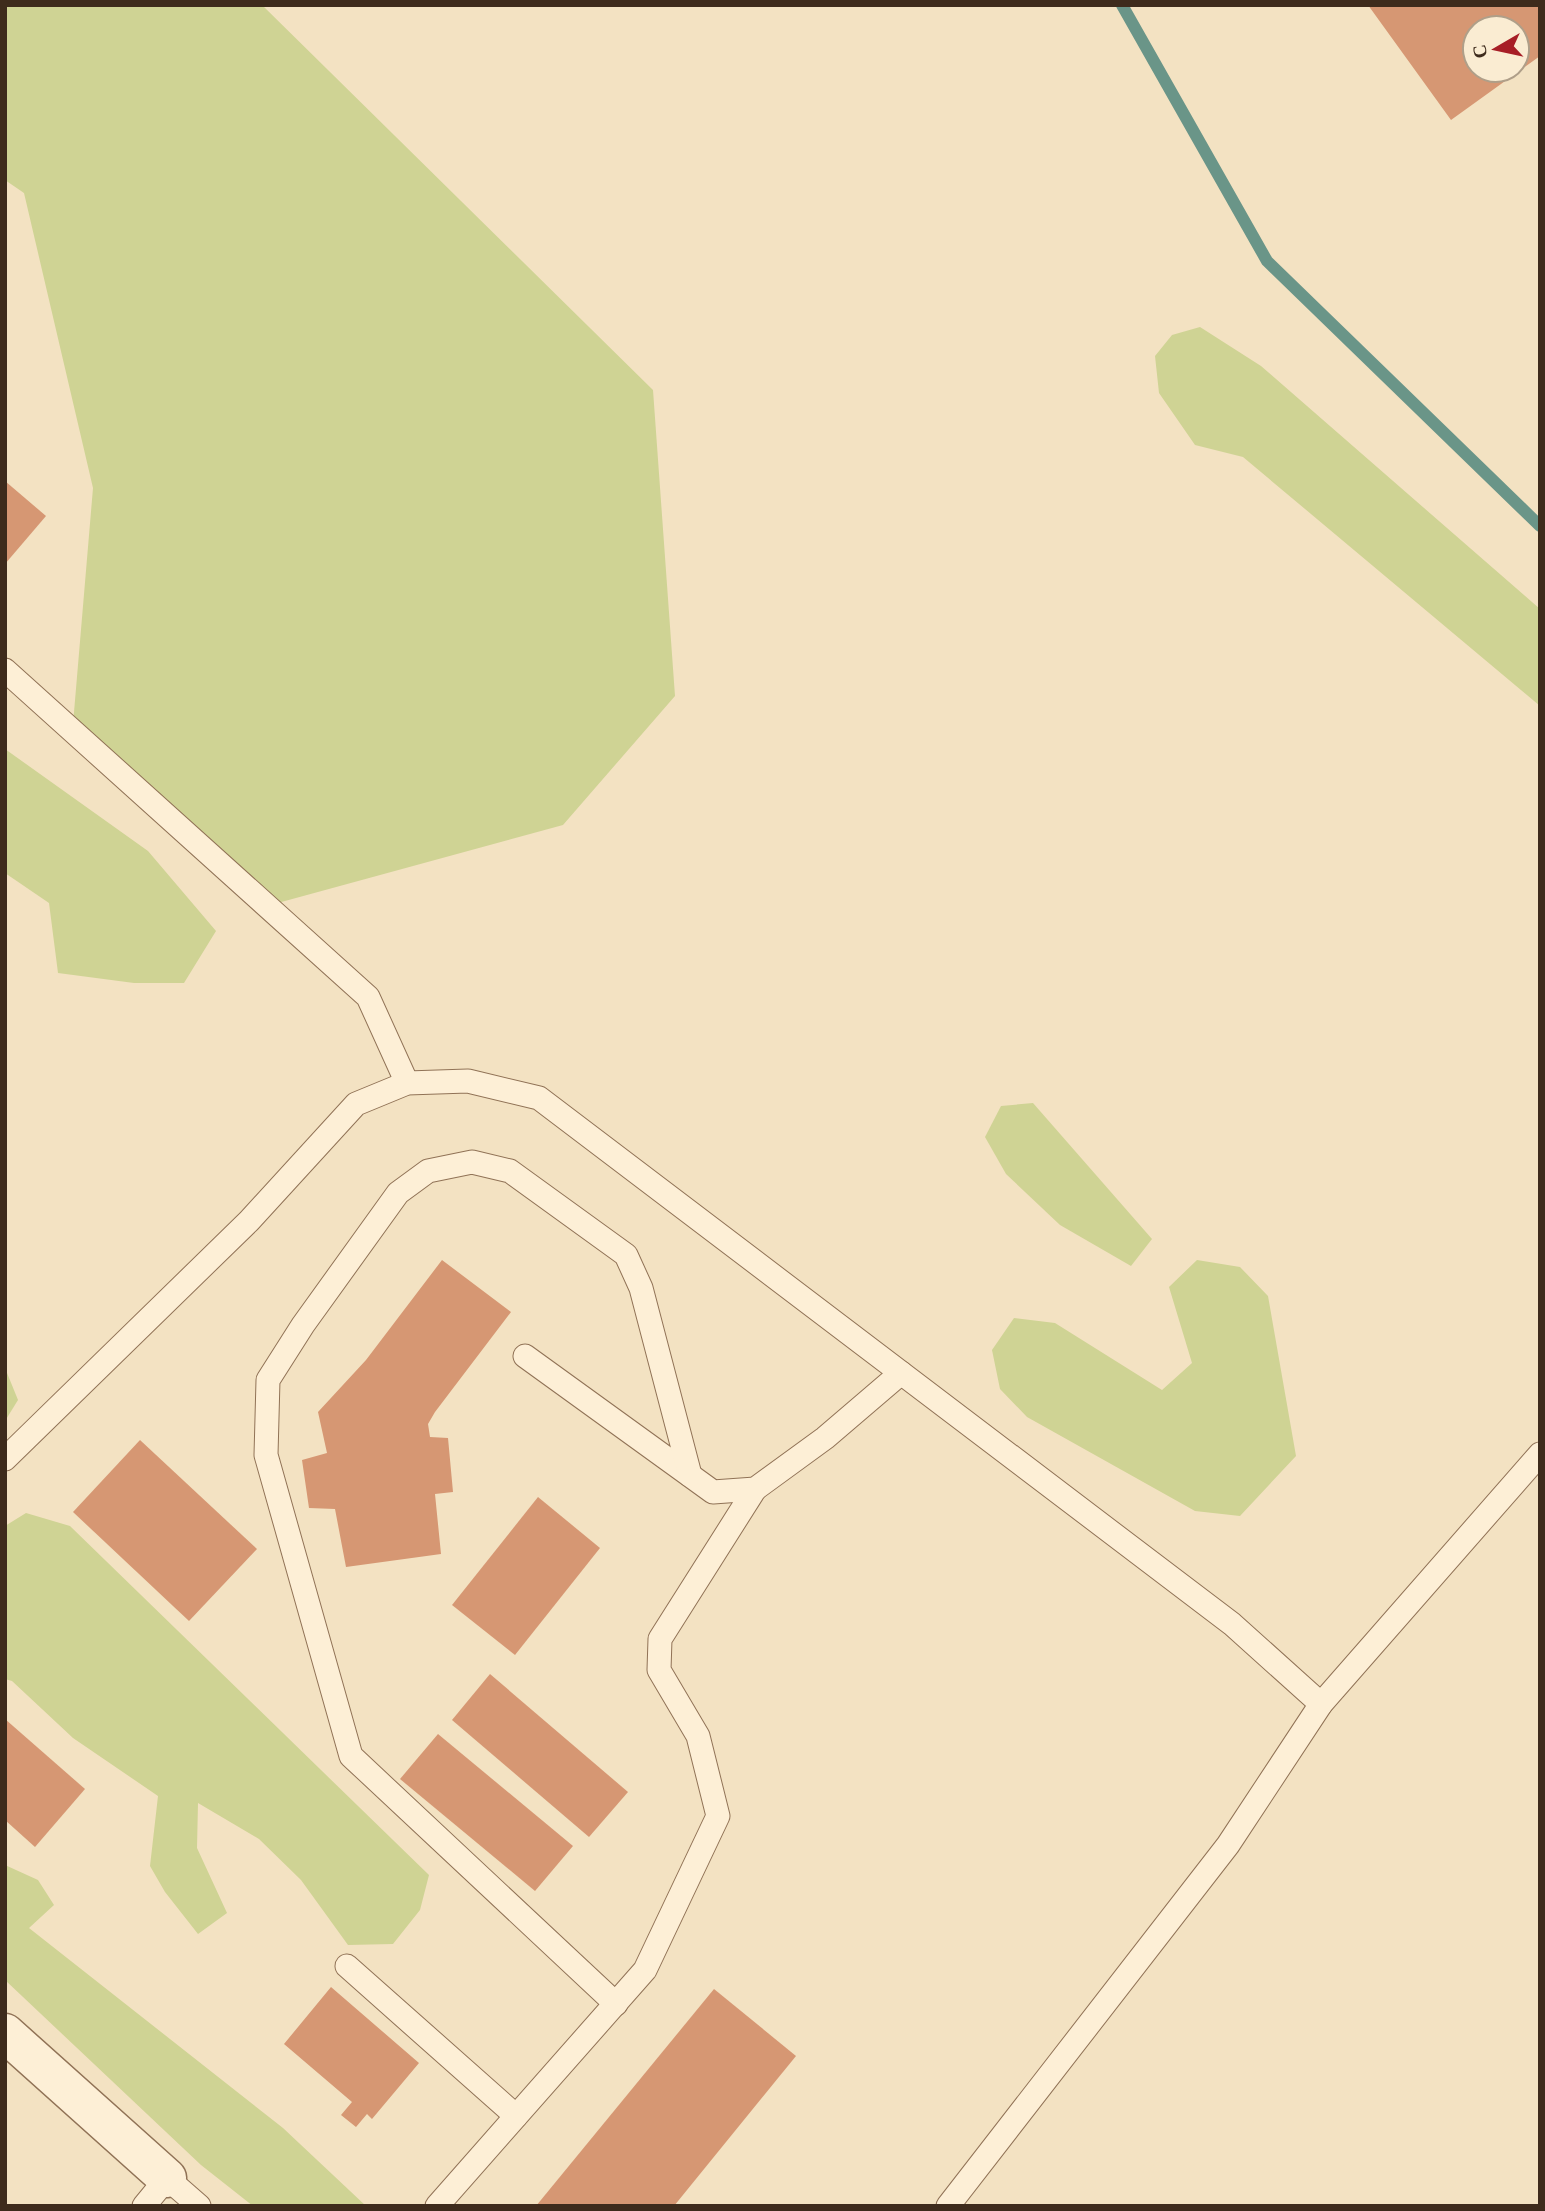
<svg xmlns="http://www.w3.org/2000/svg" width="1545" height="2211" viewBox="0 0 1545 2211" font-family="'Crimson Pro',serif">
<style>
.green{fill:#cfd394}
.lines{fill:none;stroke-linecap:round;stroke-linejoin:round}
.stream{stroke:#6a9588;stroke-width:12}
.building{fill:#d69773;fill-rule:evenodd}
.service-casing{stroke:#907256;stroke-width:25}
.minor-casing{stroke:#907256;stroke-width:41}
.service{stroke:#fdefd6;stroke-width:23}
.minor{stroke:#fdefd6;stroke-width:38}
</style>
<rect width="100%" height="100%" fill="#f3e2c2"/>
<g class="green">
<path d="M5 5H262L653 390 675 696 563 825 274 904 73 724 93 488 24 193 5 180Z"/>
<path d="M1200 327 1261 366 1540 609V706L1243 457 1195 445 1159 393 1155 356 1172 335Z"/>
<path d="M5 749 148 851 216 931 184 983H134L58 973 49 903 5 873Z"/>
<path d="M1033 1103 1152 1239 1131 1266 1060 1225 1006 1174 985 1137 1001 1106Z"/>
<path d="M1197 1260 1240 1267 1268 1296 1296 1456 1240 1516 1195 1511 1027 1417 1000 1389 992 1350 1014 1318 1055 1323 1162 1390 1192 1363 1169 1287Z"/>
<path d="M5 1368 18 1400 5 1421Z"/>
<path d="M26 1513 70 1526 429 1875 420 1910 393 1944 348 1945 301 1880 259 1839 198 1803 197 1848 227 1913 198 1934 165 1892 150 1866 158 1796 73 1738 12 1681 5 1679V1526Z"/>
<path d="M5 1865 38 1880 54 1905 29 1928 283 2128 366 2206H253L201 2165 5 1980Z"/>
</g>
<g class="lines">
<path class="stream" d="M1122 5 1267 261 1540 526"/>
</g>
<g class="building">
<path d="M1368 5H1540V56L1451 120ZM1475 28H1517V70H1475Z"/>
<path d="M5 481 46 516 5 564Z"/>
<path d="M442 1260 511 1312 435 1412 428 1424 430 1437 448 1438 453 1492 435 1494 441 1554 346 1567 335 1509 309 1508 302 1460 327 1453 318 1412 366 1360Z"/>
<path d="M140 1440 257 1549 189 1621 73 1512Z"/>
<path d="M538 1497 600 1548 515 1655 452 1605Z"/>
<path d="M490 1674 628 1792 589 1837 452 1720Z"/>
<path d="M5 1719 85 1789 35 1847 5 1820Z"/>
<path d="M438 1734 573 1846 535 1891 400 1779Z"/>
<path d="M331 1987 419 2063 372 2119 367 2114 356 2127 341 2115 352 2102 284 2044Z"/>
<path d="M714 1989 796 2056 674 2206H536Z"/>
</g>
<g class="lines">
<g class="service-casing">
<g id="service">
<path d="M5 670 368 997 407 1083"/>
<path d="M525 1356 713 1492 755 1489 825 1438 901 1373"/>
<path d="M5 1459 249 1221 356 1104 407 1083 468 1081 539 1098 1232 1624 1321 1704"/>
<path d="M347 1966 516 2116"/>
<path d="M616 2004 351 1756 266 1455 268 1380 303 1325 398 1193 428 1171 472 1162 510 1171 626 1255 641 1288 690 1475"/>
<path d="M144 2206 167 2178 199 2206"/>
<path d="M437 2206 645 1970 718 1816 698 1736 659 1670 660 1639 755 1489"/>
<path d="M948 2206 1228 1845 1321 1704 1540 1454"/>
</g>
</g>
<g class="minor-casing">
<path id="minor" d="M5 2033 167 2178"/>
</g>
<use href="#service" class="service"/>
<use href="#minor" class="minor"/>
</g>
<rect width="1545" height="2211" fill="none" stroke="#3e2b1c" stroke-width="14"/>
<g transform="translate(1496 49) rotate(261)"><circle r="33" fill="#faecd2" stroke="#af9f89" stroke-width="2"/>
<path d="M0-5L12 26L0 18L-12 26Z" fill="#a71e26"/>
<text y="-10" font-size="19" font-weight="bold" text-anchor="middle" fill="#3e2b1c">С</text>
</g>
</svg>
